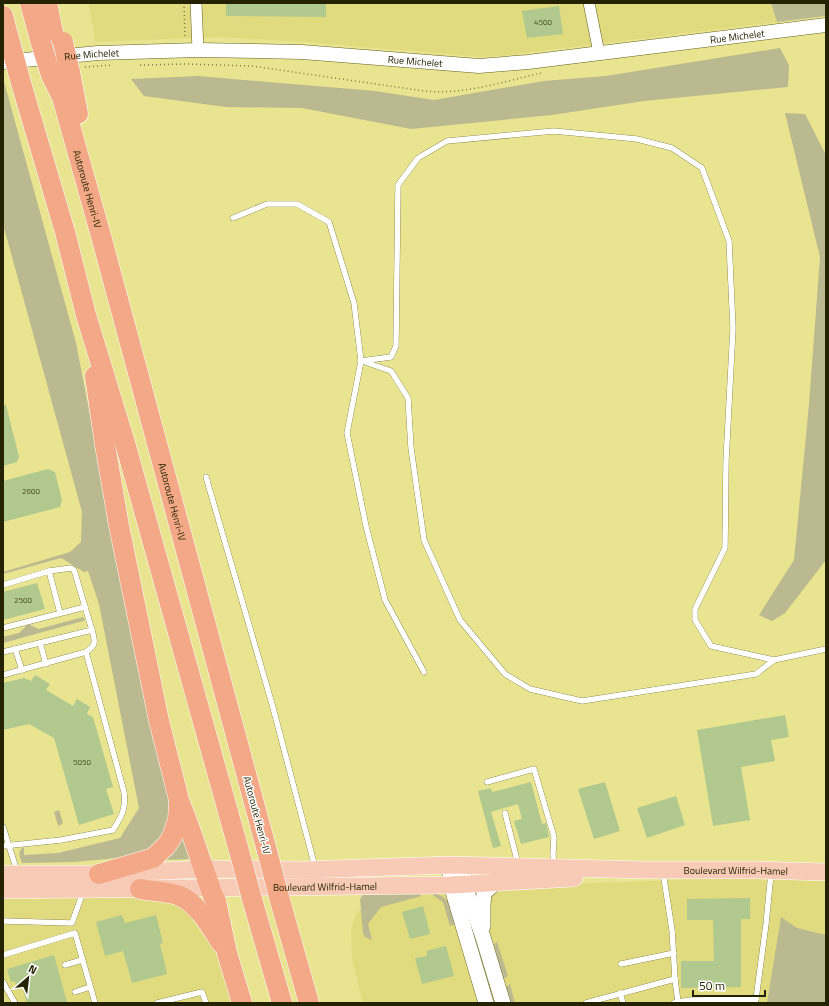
<svg xmlns="http://www.w3.org/2000/svg" width="829" height="1006" viewBox="0 0 829 1006" font-family="'Titillium Web',sans-serif">
<style>
.built{fill:#e0db7e}
.green{fill:#bbb98f}
.building{fill:#b1c98e}
.lines{fill:none;stroke-linecap:round;stroke-linejoin:round}
.service-casing{stroke:#646020;stroke-width:6}
.minor-casing{stroke:#646020;stroke-width:12}
.tertiary-casing{stroke:#646020;stroke-width:15}
.secondary-casing{stroke:#646020;stroke-width:16}
.primary-casing{stroke:#fff;stroke-width:18}
.motorway-casing{stroke:#fff;stroke-width:21}
.path{stroke:#7e7b42;stroke-width:1.5;stroke-dasharray:1 3;stroke-linecap:butt}
.service{stroke:#fff;stroke-width:5.5}
.minor{stroke:#fff;stroke-width:11}
.tertiary{stroke:#fff;stroke-width:14}
.secondary{stroke:#fff;stroke-width:15}
.primary{stroke:#f8cbb7;stroke-width:17}
.motorway{stroke:#f3a987;stroke-width:20}
.motorway-bridge-casing{stroke:#fff;stroke-width:21;stroke-linecap:butt}
.motorway-bridge{stroke:#f3a987;stroke-width:20}
.labels{text-anchor:middle;dominant-baseline:central;stroke-width:3;stroke-linejoin:round;paint-order:stroke}
.number-label{font-size:8px;fill:#474c24}
.street-label{font-size:10px;fill:#242200;stroke:#fff}
</style>
<rect width="100%" height="100%" fill="#e8e490"/>
<g class="built">
<path d="M88 3H771L777 22 508 55 482 57 305 42 219 37 95 42 93 26Z"/>
<path d="M729 878 813 880 826 881V1003H363L352 959 351 928 356 915 367 902 376 895 393 891Z"/>
<path d="M3 896 161 897 203 918 238 1003H3Z"/>
</g>
<g class="green">
<path d="M771 3H826V16L777 22Z"/>
<path d="M780 48 789 65 788 87 644 101 552 115 411 129 302 108 226 107 144 96 131 79 198 76 375 91 434 100 544 81 606 76Z"/>
<path d="M3 78 76 343 140 673 172 805 169 829 149 849 133 856 107 859 74 862 22 863C20 857 17 852 23 847L24 848V855L58 853 120 838 139 808 99 604 88 571 84 572 61 558 3 574V572L70 552 81 542 82 512 3 224Z"/>
<path d="M785 113 805 114 826 155V560L785 613 772 621 759 615 794 560 809 404 820 257Z"/>
<path d="M83 617 85 620 83 621 3 643V637L19 633 28 624 39 629Z"/>
<path d="M59 810 63 823 59 826 58 825 54 812Z"/>
<path d="M185 836 191 859 164 860 175 842Z"/>
<path d="M420 893 421 896 418 897 381 907 368 924 372 940 365 937 363 933 360 899 363 895Z"/>
<path d="M432 893C439 894 443 896 447 901H450L458 923 450 926 443 902 434 896Z"/>
<path d="M781 917 797 928 826 935V1003H767Z"/>
<path d="M497 942 508 976 503 979 494 944Z"/>
<path d="M510 984 515 1003H510L506 987Z"/>
</g>
<g class="building">
<path d="M226 3H326V17L226 16Z"/>
<path d="M559 6 563 34 527 38 522 11Z"/>
<path d="M3 405H6L19 457 17 462 3 466Z"/>
<path d="M48 469 55 472 62 500 60 507 3 522V481Z"/>
<path d="M37 583 45 609 3 620V592Z"/>
<path d="M35 675 50 684 46 690 73 706 77 699 90 707 87 714 93 717 113 787 106 789 114 814 79 825 54 738 29 724 3 730V683L24 678 31 681Z"/>
<path d="M785 715 789 737 771 740 775 761 741 767 750 820 713 826 697 730Z"/>
<path d="M531 782 542 824 546 823 549 837 521 844 514 821 522 819 518 804 491 812 501 846 493 848 478 791 491 788 492 792Z"/>
<path d="M605 782 620 831 594 839 578 789Z"/>
<path d="M676 796 685 825 647 838 637 808Z"/>
<path d="M750 898V919H741V987L681 988V961H714L713 920H687V899Z"/>
<path d="M423 906 430 934 410 939 402 912Z"/>
<path d="M122 915 125 923 156 915 163 943 160 944 167 974 132 983 123 951 105 956 96 922Z"/>
<path d="M446 946 454 976 422 984 415 958 427 956 426 951Z"/>
<path d="M54 955 67 1002 62 1003H27L22 987 17 989 15 981 11 982 7 969Z"/>
</g>
<g class="lines">
<g class="service-casing">
<g id="service">
<path d="M233 218 267 204H297L329 222 354 303 361 361 347 433 366 526 385 600 424 672"/>
<path d="M361 361 391 357 396 346 398 185 418 158 447 141 554 131 637 139 672 148 702 168 729 241 733 328 726 461 725 548 695 609V620L711 646 774 660"/>
<path d="M362 361 391 371 408 398 411 448 424 540 460 620 505 674 530 689 582 701 756 674 774 660 826 649"/>
<path d="M206 477 272 704 315 867"/>
<path d="M49 571 60 613"/>
<path d="M3 585 49 571 71 568 74 570 75 573 85 607 3 628"/>
<path d="M40 643 46 664"/>
<path d="M15 649 22 670"/>
<path d="M3 652 92 630 85 607"/>
<path d="M86 652C97 644 95 642 92 630"/>
<path d="M3 675 86 652 124 792C126 809 122 816 113 830L61 840 3 846"/>
<path d="M487 782 534 769 554 837 553 854 554 866"/>
<path d="M505 813 518 864"/>
<path d="M3 827 17 871"/>
<path d="M663 872 672 930 675 979"/>
<path d="M3 921 72 923 83 892"/>
<path d="M3 955 75 933 95 1003"/>
<path d="M621 964 674 953"/>
<path d="M65 965 82 960"/>
<path d="M3 982 15 1003"/>
<path d="M75 992 90 987"/>
<path d="M620 993 623 1003"/>
<path d="M756 999 766 924 771 873"/>
<path d="M597 1000 675 979 678 1002 674 1003"/>
<path d="M157 1003 202 992 206 1003"/>
<path d="M586 1003 597 1000 598 1003"/>
<path d="M678 1003V1002L691 1000 756 999 755 1003"/>
</g>
</g>
<g class="minor-casing">
<g id="minor">
<path d="M196 3 198 50"/>
<path d="M589 3 599 53"/>
</g>
</g>
<g class="tertiary-casing">
<g id="tertiary">
<path id="s1" d="M3 62 98 53 198 50 302 52 479 66 528 62 826 25"/>
</g>
</g>
<g class="secondary-casing">
<g id="secondary">
<path d="M449 865 451 885 486 1003"/>
<path d="M463 865 464 884 483 937 503 1003"/>
<path d="M483 926V905L484 893 496 882"/>
</g>
</g>
<g class="primary-casing">
<g id="primary">
<path id="s2" d="M3 874H99L204 869 303 870 449 865 646 870H757L826 872"/>
<path id="s3" d="M3 890 451 885 574 878"/>
</g>
</g>
<g class="motorway-casing">
<g id="motorway">
<path d="M30 3 41 43"/>
<path d="M47 3 55 42"/>
<path d="M3 16 11 46"/>
<path d="M70 72 78 114"/>
<path id="s4" d="M51 75 62 97 101 236 267 851"/>
<path d="M21 83 65 232 86 315 125 443 239 851"/>
<path d="M95 376 105 445 119 526 159 721 179 800 189 826 213 896 216 901 227 953 242 1003"/>
<path d="M99 874 153 858 166 846 172 837 178 819 179 802"/>
<path d="M140 889C150 891 172 892 180 896 198 904 211 927 221 943"/>
<path d="M279 897 309 1003"/>
<path d="M252 899 282 1003"/>
</g>
</g>
<g class="path">
<path d="M184 3 185 38"/>
<path d="M140 65 186 64 252 66 424 91C464 95 502 82 541 73"/>
<path d="M85 67 113 65"/>
</g>
<use href="#service" class="service"/>
<use href="#minor" class="minor"/>
<use href="#tertiary" class="tertiary"/>
<use href="#secondary" class="secondary"/>
<use href="#primary" class="primary"/>
<use href="#motorway" class="motorway"/>
<g class="motorway-bridge-casing">
<g id="motorway-bridge">
<path d="M63 42 70 72"/>
<path d="M41 43 51 75"/>
<path d="M11 46 21 83"/>
<path d="M239 851 252 899"/>
<path d="M267 851 279 897"/>
</g>
</g>
<use href="#motorway-bridge" class="motorway-bridge"/>
</g>
<g class="labels">
<g class="number-label">
<text x="543" y="22">4500</text>
<text x="31" y="491">2600</text>
<text x="23" y="600">2500</text>
<text x="82" y="762">5050</text>
</g>
<g class="street-label">
<text stroke="none"><textPath href="#s1" startOffset="737">Rue Michelet</textPath></text>
<text stroke="none"><textPath href="#s1" startOffset="89">Rue Michelet</textPath></text>
<text stroke="none"><textPath href="#s1" startOffset="413">Rue Michelet</textPath></text>
<text stroke="none"><textPath href="#s4" startOffset="120">Autoroute Henri-IV</textPath></text>
<text stroke="none"><textPath href="#s4" startOffset="444">Autoroute Henri-IV</textPath></text>
<text transform="translate(257 815) rotate(75)">Autoroute Henri-IV</text>
<text stroke="none"><textPath href="#s2" startOffset="733">Boulevard Wilfrid-Hamel</textPath></text>
<text stroke="none"><textPath href="#s3" startOffset="322">Boulevard Wilfrid-Hamel</textPath></text>
</g>
</g>
<rect width="829" height="1006" fill="none" stroke="#242200" stroke-width="8"/>
<g transform="translate(28 978) rotate(28)" stroke="#ffffff" stroke-width="3" paint-order="stroke">
<path d="M0-3L7 15L0 10L-7 15Z" fill="#242200"/>
<text y="-6" font-size="11" font-weight="bold" text-anchor="middle" fill="#242200">N</text>
</g>
<path d="M693 990v6h72v-6" fill="none" stroke="#242200" stroke-width="2"/>
<text x="699" y="990" font-size="12" fill="#242200" stroke="#ffffff" stroke-width="3" paint-order="stroke">50 m</text>
</svg>
